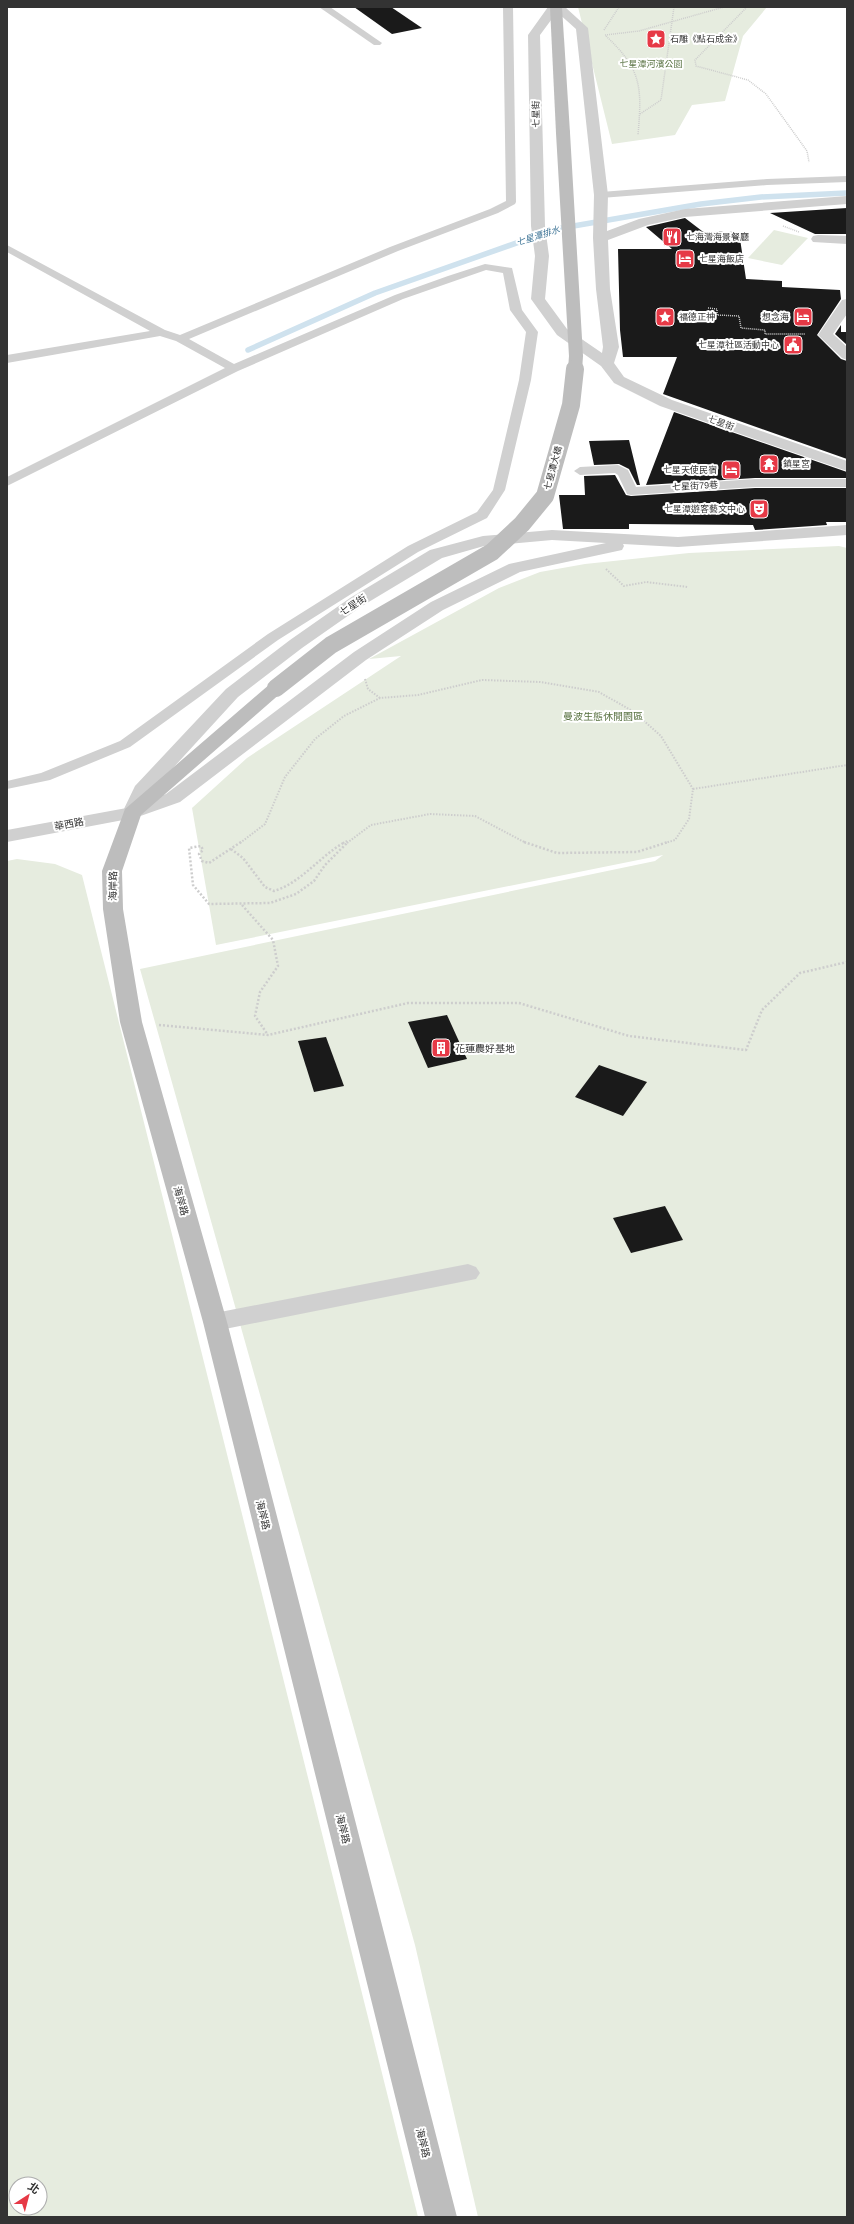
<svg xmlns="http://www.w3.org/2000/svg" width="854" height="2224" viewBox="0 0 854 2224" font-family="Arial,'Noto Sans TC',sans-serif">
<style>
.green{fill:#e6ecdf;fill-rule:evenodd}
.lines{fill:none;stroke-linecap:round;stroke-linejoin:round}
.stream{stroke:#cfe2ee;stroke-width:5.5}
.building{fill:#1a1a1a}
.path-far2{stroke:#cdcdcd;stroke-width:1.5;stroke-dasharray:1 1;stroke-linecap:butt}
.path-far1{stroke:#cdcdcd;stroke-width:2;stroke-dasharray:1.5 1.5;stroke-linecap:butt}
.path{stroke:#cdcdcd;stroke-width:2.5;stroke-dasharray:2 2;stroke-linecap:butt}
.service{fill:#d0d0d0;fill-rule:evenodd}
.minor{fill:#d0d0d0;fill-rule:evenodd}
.tertiary{fill:#d0d0d0;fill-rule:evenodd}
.secondary{fill:#bdbdbd;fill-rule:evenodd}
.secondary-bridge-far1{stroke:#bdbdbd;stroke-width:14}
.secondary-bridge{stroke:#bdbdbd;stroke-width:18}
.labels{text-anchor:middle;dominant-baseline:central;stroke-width:4;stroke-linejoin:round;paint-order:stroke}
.far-poi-label{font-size:9px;fill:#333;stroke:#fff;text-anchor:start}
.far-park-label{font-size:9px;fill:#56703f;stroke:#fff}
.far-street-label{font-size:9px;fill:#333;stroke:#fff}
.far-water-label{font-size:9px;font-style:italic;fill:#3f7597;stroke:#fff}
.street-label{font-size:10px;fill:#333;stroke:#fff}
.park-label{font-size:10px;fill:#56703f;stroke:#fff}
.poi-label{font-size:10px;fill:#333;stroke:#fff;text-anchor:start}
</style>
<rect width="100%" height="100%" fill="#fff"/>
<g class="green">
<path d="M578 7H767L743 36 725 101 692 105 675 135 612 144Z"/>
<path d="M774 230 808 238 782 265 748 258Z"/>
<path d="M839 546 847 548V2217H478L415 1945 140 969 655 861 663 855 216 945 192 808 247 758 401 656 369 659 499 588 540 572 585 564 689 553Z"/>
<path d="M17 859 55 864 82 875 418 2217H7V861ZM16 2184H40V2208H16Z"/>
</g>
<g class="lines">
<path class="stream" d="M248 350 375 293 556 229 701 204 761 197 847 193"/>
</g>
<g class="building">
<path d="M354 7H391L422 28 392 34Z"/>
<path d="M847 208V234H815L770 213Z"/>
<path d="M685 218 702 231 739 232 746 279 782 281V287L840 290 841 299 817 335 841 359 847 361V459L663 394 677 357H623L620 330 618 249H672L646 227Z"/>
<path d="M841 325V332H847V345L835 334Z"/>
<path d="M674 412 847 472V478H755L646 485Z"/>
<path d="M629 440 640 485H637L629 469 619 464 594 465 589 441Z"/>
<path d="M615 475 626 495 631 496 755 488H847V522H826L827 525 755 530 753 525 631 524H629V529H563L559 495H585L584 476Z"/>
<path d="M447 1015 467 1059 428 1068 408 1022Z"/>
<path d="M326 1037 344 1086 314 1092 298 1041Z"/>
<path d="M599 1065 647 1082 623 1116 575 1097Z"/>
<path d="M665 1206 683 1240 631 1253 613 1218Z"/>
</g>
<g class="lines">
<g class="path-far2">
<path d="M747 7 695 60 696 66 748 80 766 94 807 151 809 162"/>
<path d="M604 30 619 7"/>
<path d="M605 35 639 31 724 7"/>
<path d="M606 36C642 70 642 87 638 135"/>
<path d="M640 114 661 100 674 7"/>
<path d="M783 226 799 232"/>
<path d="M708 308 717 309V315L739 316 741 328 765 330V334H805"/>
</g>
<g class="path-far1">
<path d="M606 569 624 586 646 582 688 587"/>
<path d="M365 679 368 689 380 698"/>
<path d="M693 789 847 765"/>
<path d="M240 843 265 824 285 777 315 739 344 716 380 698 418 695 482 680 540 682 599 692 634 712 661 736 693 789 689 819 675 840 665 843"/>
<path d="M343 843 347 841"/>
<path d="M347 843 371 825 430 814 475 816 526 843"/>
</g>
<g class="path">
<path d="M241 842 209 863 202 861 199 854 203 850 201 846 189 848 193 885 209 904 270 903 296 894 314 881 325 865 348 842"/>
<path d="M524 842 557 853 637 852 668 842"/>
<path d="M231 849 243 858 265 887 274 891C301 883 320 856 345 842"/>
<path d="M242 905 273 940 278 966 260 992 255 1016 268 1035"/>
<path d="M159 1025 268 1035 408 1003H519L629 1036 746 1050 762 1010 800 973 847 962"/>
</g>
<g class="service">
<path d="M319 7H330L382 43 380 45H374Z"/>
<path d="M503 7H513L516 202 515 204 498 213 398 251 189 339 234 364 395 295 448 276 485 264 512 268 522 310 538 332 531 380 505 490 487 518 418 552 278 640 130 747 50 780 7 789V781L41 773 120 741 268 634 408 546 477 512 493 490 519 380 526 332 510 310 503 273 486 270 403 299 238 371 7 486V477L225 368 176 341 160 336 7 363V355L150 331 7 252V245L165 330 180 335 390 247 490 209 506 201Z"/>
<path d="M847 176V182L767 185 601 198 596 195 601 192 767 179Z"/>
<path d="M618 465 628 470 636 487 755 479H847V487H755L631 495 627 494 618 475 615 473 580 475 574 471 580 467Z"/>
</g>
<g class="minor">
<path d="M548 7H565L588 28 608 195 607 231 639 219 685 209 847 196V204L685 217 648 225 608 240 610 289 619 347 614 363 624 377 672 400 847 461V471L660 406 614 383 601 366 557 335 531 299 535 256 531 226 528 35ZM557 12 576 29 594 195 593 238 596 289 603 347 602 353 567 329 545 299 549 256 545 226 540 35Z"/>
<path d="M818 235 847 236V244L813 242 811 239 813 236Z"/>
<path d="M847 299V314L833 334 847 347V360L842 358 818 335 842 300Z"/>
<path d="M847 525V535L678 547 623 544 624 546 622 550 520 572 443 610 366 660 180 802 132 819 125 817 122 813 135 786 226 689 290 640 350 598 430 550 483 536 552 530 678 537ZM552 540 606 543 509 564 431 602 354 652 166 794 147 801 151 792 238 697 302 648 362 606 442 558 484 546Z"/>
<path d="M468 1264 476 1267 480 1273 476 1279 215 1331 207 1328 203 1322 207 1316 215 1313Z"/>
</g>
<path class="tertiary" d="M132 807 139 809 142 813 139 817 7 842V830Z"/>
<g class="secondary">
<path d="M550 7H562L570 133 563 137 556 133Z"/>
<path d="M276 683 282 684 285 688 282 692 141 815 122 871 123 909 142 1022 227 1322 457 2217H425L203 1322 120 1022 103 909 102 871 125 809 270 684Z"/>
</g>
<path class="secondary-bridge-far1" d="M563 133 576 356 575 370"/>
<path class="secondary-bridge" d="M276 688 331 645 492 552 522 524 545 496 571 405 575 369"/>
</g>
<defs>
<g id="sight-square" transform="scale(1)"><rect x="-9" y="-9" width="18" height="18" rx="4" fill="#e63946" stroke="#fff"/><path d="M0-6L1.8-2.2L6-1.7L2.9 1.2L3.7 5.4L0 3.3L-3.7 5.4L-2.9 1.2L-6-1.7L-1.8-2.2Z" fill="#fff"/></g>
<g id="restaurant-square" transform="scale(1)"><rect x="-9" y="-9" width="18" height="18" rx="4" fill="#e63946" stroke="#fff"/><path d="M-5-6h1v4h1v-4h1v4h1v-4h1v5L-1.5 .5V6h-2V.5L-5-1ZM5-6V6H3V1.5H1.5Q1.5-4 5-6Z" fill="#fff"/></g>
<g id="hotel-square" transform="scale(1)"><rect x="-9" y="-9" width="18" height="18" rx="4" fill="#e63946" stroke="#fff"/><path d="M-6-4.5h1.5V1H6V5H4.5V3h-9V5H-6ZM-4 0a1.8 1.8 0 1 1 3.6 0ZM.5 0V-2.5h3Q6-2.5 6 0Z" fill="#fff"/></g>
<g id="civic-square" transform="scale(1)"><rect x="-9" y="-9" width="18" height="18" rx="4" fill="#e63946" stroke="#fff"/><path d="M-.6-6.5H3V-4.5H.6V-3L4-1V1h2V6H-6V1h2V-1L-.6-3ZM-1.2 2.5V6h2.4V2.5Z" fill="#fff"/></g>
<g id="temple-square" transform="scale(1)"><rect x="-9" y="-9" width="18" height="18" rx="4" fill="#e63946" stroke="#fff"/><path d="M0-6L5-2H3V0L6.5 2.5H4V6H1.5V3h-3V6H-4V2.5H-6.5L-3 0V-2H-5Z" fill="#fff"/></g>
<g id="theatre-square" transform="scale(1)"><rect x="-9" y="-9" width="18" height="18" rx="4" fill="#e63946" stroke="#fff"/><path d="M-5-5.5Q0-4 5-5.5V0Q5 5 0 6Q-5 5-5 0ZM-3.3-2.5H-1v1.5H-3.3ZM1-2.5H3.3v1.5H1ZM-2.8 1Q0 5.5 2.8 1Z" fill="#fff"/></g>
<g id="building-square" transform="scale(1)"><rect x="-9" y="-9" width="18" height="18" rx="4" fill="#e63946" stroke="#fff"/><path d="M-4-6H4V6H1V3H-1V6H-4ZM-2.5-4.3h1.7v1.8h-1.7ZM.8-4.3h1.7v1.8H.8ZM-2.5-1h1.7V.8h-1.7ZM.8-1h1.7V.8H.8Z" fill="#fff"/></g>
</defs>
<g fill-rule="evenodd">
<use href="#sight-square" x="656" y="39"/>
<use href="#restaurant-square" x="672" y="237"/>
<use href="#hotel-square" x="685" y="259"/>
<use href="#sight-square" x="665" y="317"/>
<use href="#hotel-square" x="803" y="317"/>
<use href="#civic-square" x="793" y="345"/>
<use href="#temple-square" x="769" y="464"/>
<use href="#hotel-square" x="731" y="470"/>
<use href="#theatre-square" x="759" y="509"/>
<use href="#building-square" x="441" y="1048"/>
</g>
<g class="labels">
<g class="far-poi-label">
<text x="670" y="39">石雕《點石成金》</text>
<text x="686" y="237">七海灣海景餐廳</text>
<text x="699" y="259">七星海飯店</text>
<text x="679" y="317">福德正神</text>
<text x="789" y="317" text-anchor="end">想念海</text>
<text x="779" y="345" text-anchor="end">七星潭社區活動中心</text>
<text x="783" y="464">鎮星宮</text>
<text x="717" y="470" text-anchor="end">七星天使民宿</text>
<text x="745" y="509" text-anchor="end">七星潭遊客藝文中心</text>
</g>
<g class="far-park-label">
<text x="651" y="64">七星潭河濱公園</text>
</g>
<g class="far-street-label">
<text transform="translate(536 114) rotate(-91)">七星街</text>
<text transform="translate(721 423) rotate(20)">七星街</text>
<text transform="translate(553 468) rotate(-75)">七星潭大橋</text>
<text transform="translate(695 486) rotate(-3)">七星街79巷</text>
</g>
<g class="far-water-label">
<text transform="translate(538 236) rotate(-18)">七星潭排水</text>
</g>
<g class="street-label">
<text transform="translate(353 605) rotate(-33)">七星街</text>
<text transform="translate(69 824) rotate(-11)">華西路</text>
<text transform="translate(113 886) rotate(-89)">海岸路</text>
<text transform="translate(181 1201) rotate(74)">海岸路</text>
<text transform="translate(263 1515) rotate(76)">海岸路</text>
<text transform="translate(343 1829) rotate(76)">海岸路</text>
<text transform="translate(423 2143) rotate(76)">海岸路</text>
</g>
<g class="park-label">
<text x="603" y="716">曼波生態休閒園區</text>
</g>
<g class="poi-label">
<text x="455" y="1048">花蓮農好基地</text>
</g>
</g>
<rect width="854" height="2224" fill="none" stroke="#333333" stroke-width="16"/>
<g transform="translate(28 2196) rotate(36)"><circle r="19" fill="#ffffff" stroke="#adadad"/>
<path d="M0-3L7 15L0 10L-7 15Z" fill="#e63946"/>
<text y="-6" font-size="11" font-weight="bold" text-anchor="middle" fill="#333333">北</text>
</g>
</svg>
